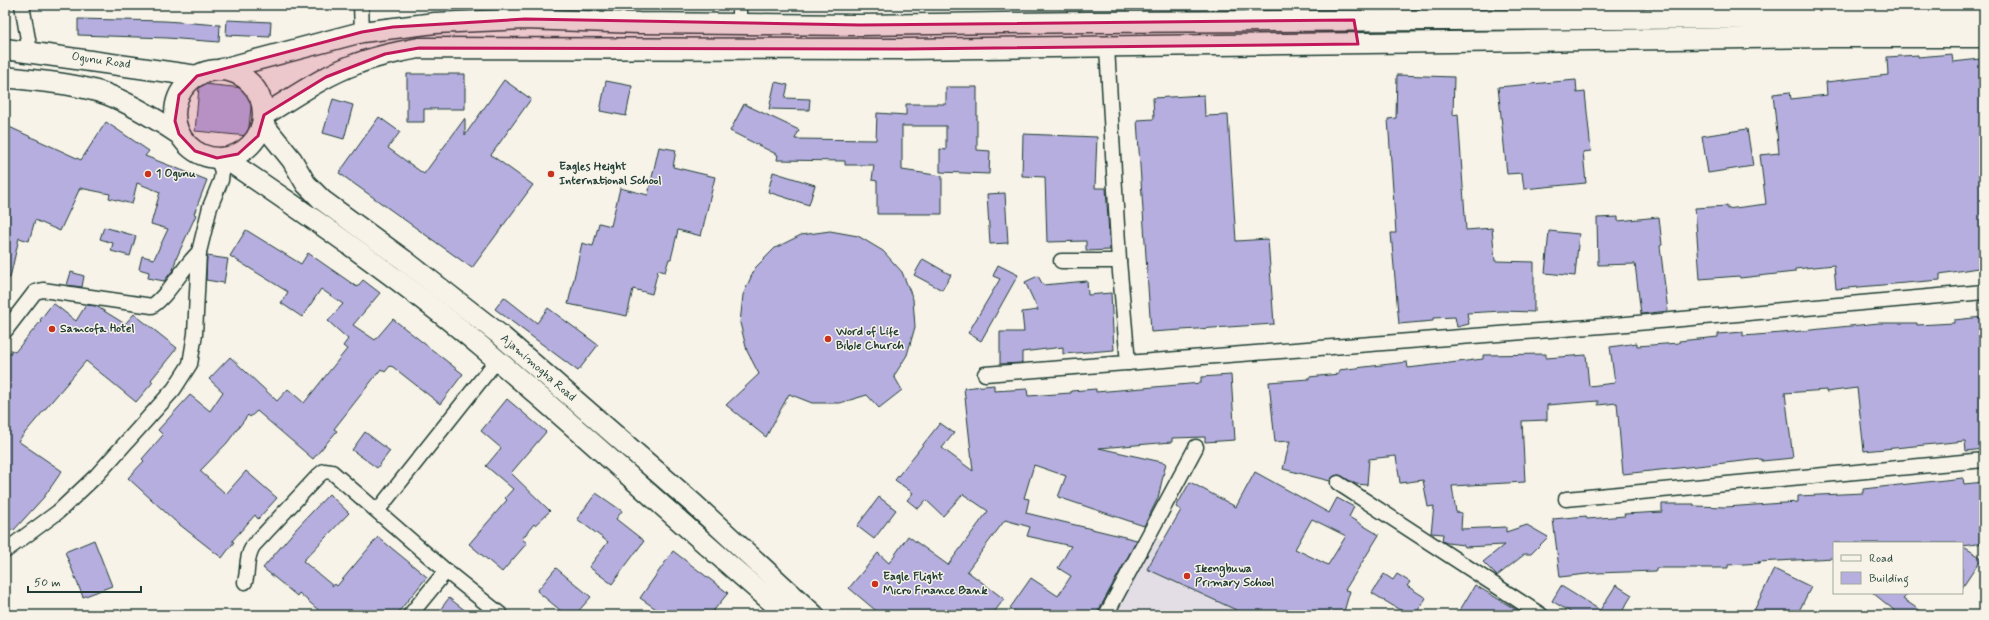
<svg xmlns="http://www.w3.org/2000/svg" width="1989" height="620" viewBox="0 0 1989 620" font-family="Mynerve,sans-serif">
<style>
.built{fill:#e3dee5}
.building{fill:#b5aedf;stroke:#1f3d34;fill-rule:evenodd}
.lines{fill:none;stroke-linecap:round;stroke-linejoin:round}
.minor-casing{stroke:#1f3d34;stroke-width:17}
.secondary-casing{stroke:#1f3d34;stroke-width:23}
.minor{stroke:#f7f3e8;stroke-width:14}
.secondary{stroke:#f7f3e8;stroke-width:20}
.marked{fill:#c2185b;fill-opacity:0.2;stroke:#c2185b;stroke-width:3;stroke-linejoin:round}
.poi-dot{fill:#c8321e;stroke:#f7f3e8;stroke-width:1.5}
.labels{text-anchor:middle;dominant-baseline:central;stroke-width:3;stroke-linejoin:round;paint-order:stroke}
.street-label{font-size:12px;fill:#1f3d34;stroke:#f7f3e8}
.poi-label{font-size:12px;font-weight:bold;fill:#1f3d34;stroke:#f7f3e8;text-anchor:start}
</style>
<rect width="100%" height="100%" fill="#f7f3e8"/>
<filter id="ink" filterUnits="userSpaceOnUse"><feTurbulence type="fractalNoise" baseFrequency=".025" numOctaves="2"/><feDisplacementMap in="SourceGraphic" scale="8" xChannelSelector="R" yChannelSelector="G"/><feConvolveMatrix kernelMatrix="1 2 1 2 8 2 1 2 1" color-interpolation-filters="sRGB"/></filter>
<g filter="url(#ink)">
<path class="built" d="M1152 536 1331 615H1113Z"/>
<g class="building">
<path d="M78 19 165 21 220 25 219 42 167 38 78 35Z"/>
<path d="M227 20 271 22 270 37 226 35Z"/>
<path d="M1952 54 1953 62 1980 59 1984 92V267L1940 274V280L1836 289 1834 265 1795 269V272L1740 278 1739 276 1700 279 1695 208 1727 206V209L1766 204 1760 155 1779 153 1773 94 1790 92 1791 99 1827 95 1826 82 1888 75 1887 57 1918 55V57Z"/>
<path d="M407 74H465V109H424V122H407Z"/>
<path d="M1397 75 1454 77 1453 115 1458 114 1466 230 1492 228 1495 261 1534 262V312L1502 311 1467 313 1469 324 1457 327 1455 317 1433 318V321L1399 324 1391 233H1396L1388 119 1396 118Z"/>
<path d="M504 80 531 99 491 155 533 185 472 268 339 173 379 117 400 132 388 148 424 174 465 118V135Z"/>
<path d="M1576 80 1577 93 1585 92 1591 151 1583 152 1586 183 1524 189 1522 173 1507 174 1498 87Z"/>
<path d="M606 81 632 86 626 116 600 111Z"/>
<path d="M775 82 788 85 785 98 810 99 809 110 769 109Z"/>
<path d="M204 84 253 89 248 136 195 131 199 87Z"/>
<path d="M946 87H977V150L990 151 989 174 940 172V149L946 150V126H902V170L942 176V214H877V181L872 180 874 165H845V161L777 160 778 155 730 131 744 104 799 130 795 139 876 140 877 113 906 115V104H946Z"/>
<path d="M1204 95 1205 116 1228 115 1236 241 1268 239 1274 324 1151 332 1137 120 1154 119 1153 98Z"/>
<path d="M333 99 353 105 344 139 323 133Z"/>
<path d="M106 122 149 151 145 156 207 180 194 214 196 215 176 259 173 270 164 281 148 278 149 272 139 269 142 256 154 259 168 229 151 224 160 192 137 183 132 204 109 198 110 194 80 188 60 231 35 220 29 241 19 238 10 278 5 277V125L81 160Z"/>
<path d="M1747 129 1753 166 1708 173 1702 136Z"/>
<path d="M1023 134 1097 137 1095 188H1106L1110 250 1086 251V241L1047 242 1045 177 1022 176Z"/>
<path d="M659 147 676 150 673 167 715 177 701 236 678 230 671 259H669L665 272 658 270 652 294 633 289 627 316 568 304 582 243 593 246 599 223 611 226 620 188 648 195Z"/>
<path d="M773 172 815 185 809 205 768 192Z"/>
<path d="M1005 193 1008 243 990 244 987 194Z"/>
<path d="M1618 217V221L1659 217 1662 245 1660 246 1668 311 1641 314 1635 264 1598 265 1597 218Z"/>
<path d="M104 227 136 236 130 256 111 251 113 243 100 239Z"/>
<path d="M246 230 301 264 308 253 357 287 363 280 380 293 353 325 375 340 393 319 463 374 440 404 393 367 390 366 385 372 381 369 334 429 337 431 313 459 257 411 250 417 248 415 227 443 200 471 226 494 246 471 277 498 258 519 255 515 232 541 234 542 222 558 175 521 128 478 144 461 142 459 163 435 158 430 190 395 210 411 223 392 209 379 230 357 277 401 288 389 304 403 347 349 343 346 348 339 328 321 343 304 321 289 302 317 281 303 288 292 230 256Z"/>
<path d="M830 231 858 236 883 251 902 272 913 299 915 327 907 355 894 376 902 390 879 408 867 395 840 403H812L789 394 766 437 726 405 759 374 747 351 740 323 743 295 755 268 775 248 801 235Z"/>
<path d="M1549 231 1579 234 1575 276 1545 273Z"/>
<path d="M207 256 228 259 224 283 206 280Z"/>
<path d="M923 259 951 275 942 290 914 275Z"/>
<path d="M998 265 1018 275 981 341 968 333 1000 279 993 276Z"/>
<path d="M71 272 84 276 82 287 67 285Z"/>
<path d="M1038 276 1043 285 1087 281 1088 295 1111 293 1114 350 1063 354V347L1022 352V363L1000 364V332H1024L1022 312 1038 310 1025 282Z"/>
<path d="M504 297 537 323 548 308 598 345 578 371 495 309Z"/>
<path d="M53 303 76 321 86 305 96 306 125 324 134 314 177 348 151 380 153 382 136 402 86 361 18 441 62 471 44 497 13 531 5 524V359L12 350 15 352 41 321 40 320Z"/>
<path d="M1982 317 1984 336V449L1966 451 1965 441 1864 451 1857 388 1826 392V390L1785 393 1793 458 1762 461V459L1623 474 1617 403 1598 405V401L1547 405V420L1522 421 1525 482 1452 486 1456 512 1462 513 1461 529 1506 527V532L1527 525 1548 537 1531 554H1525L1497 576 1483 562 1504 545 1465 547 1464 545 1447 543 1442 541 1443 534 1431 533 1434 506 1428 507 1423 480 1400 483 1396 456 1369 459 1367 485 1356 484 1339 475 1334 476 1330 481 1283 469 1290 441 1275 442 1269 382 1309 379V377L1339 374V370L1407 362 1408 368 1483 359V355L1546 354V358L1586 355 1589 386 1615 383 1610 347 1637 343V346L1679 343V341L1718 337V334L1743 332V336L1782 333 1879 323H1917V325L1954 323V320Z"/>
<path d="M1231 375 1235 440 1205 442V437L1172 438V442L1099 448 1166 463 1158 498 1144 526 1058 497 1066 476 1034 465 1024 498 1029 499 1026 513 1137 540 1096 615H1021L1010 608 1031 578 1058 596 1071 576 1058 568 1071 546 1027 536 1030 527 1005 520 967 571 1004 599 992 615H881L849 588 878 553 889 563 908 536 948 565 988 511 963 494 943 516 926 500 918 509 907 500 913 493 895 480 940 423 954 433 942 448 973 471 964 388 994 385V391L1027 389 1028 396 1071 393V391L1096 389V392L1201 383V377Z"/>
<path d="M507 399 546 432 511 473 550 511 535 525 534 524 522 539 527 543 502 572 469 544 507 500 505 498 513 489 486 466 501 448 481 431Z"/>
<path d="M365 432 390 451 377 468 352 450Z"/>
<path d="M1255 472 1329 513 1337 498 1354 507 1349 517 1379 535 1345 590 1350 591 1343 615H1247L1147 569 1181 510 1176 507 1190 482 1236 507ZM1312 519 1346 536 1328 565 1295 549Z"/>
<path d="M1963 478 1964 484 1984 482V543L1962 546V543H1834V558L1758 562 1761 563 1728 565V568H1656V571L1596 573 1560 577 1553 519 1586 516 1587 519 1625 516 1624 514 1662 512V504H1694V506L1726 507 1798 502V496L1863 493V489Z"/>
<path d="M596 493 622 511 616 519 644 541 612 584 589 567 608 542 577 519Z"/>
<path d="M329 494 349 513 303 561 333 586 335 584 337 586 378 537 427 577 396 615H324L299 593 297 596 263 568 296 529Z"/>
<path d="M879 497 896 510 874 539 857 526Z"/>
<path d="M94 540 112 586 83 597 65 552Z"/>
<path d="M1962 546 1982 558 1962 588Z"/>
<path d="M673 551 728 593 710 615H665L640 598Z"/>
<path d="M556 568 591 597 575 615H566L537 591Z"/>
<path d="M1774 569 1811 587 1797 615H1752Z"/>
<path d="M1384 574 1393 580 1397 574 1410 582 1407 586 1426 598 1415 615H1408L1372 593Z"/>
<path d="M1475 585 1525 615H1457Z"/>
<path d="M1616 585 1632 595 1620 615H1575L1552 601 1561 586 1600 610Z"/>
<path d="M1873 593H1909L1903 599 1927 615H1900Z"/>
<path d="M449 598 471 615H436Z"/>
</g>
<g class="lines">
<g class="minor-casing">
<g id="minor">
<path d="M22 5 30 51"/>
<path d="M361 5 362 32"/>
<path d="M525 5V19"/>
<path d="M739 24V5"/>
<path d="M1107 47 1119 261 1128 363"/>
<path d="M1061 261H1119"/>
<path d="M5 331 35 292 43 290 152 306C169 295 182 268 199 252"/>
<path d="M985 374 1615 325 1984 292"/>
<path d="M1338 483 1541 615"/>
<path d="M1566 499 1984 460"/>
<path d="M378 510 497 360"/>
<path d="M5 551 58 512 97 475 174 389 190 364 195 334 199 252 210 207 221 180 222 171 217 158"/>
<path d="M245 582C249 568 245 559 253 546L318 476 324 471 332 472 446 571 501 615"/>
<path d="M410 615 446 571"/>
<path d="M1106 615 1196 447"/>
</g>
</g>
<g class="secondary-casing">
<g id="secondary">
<path d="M5 49 197 76"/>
<path d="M222 69 362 32 435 23 525 19 639 23 860 25 1089 22 1984 17"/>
<circle cx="219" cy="114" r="44"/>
<path d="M5 77C38 81 74 83 106 94 132 104 156 119 179 134"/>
<path d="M264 115C294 97 323 76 356 64 376 56 397 52 419 48L905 49 1830 37H1984"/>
<path d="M263 124 292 160 306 184 322 200 404 260 499 334 694 504 814 615"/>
<path d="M224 158C313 218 401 279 483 348 586 435 684 527 787 615"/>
</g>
</g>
<use href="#minor" class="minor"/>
<use href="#secondary" class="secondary"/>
</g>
</g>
<path class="marked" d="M525 19 860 25 1354 20 1358 44 905 49 419 48 385 54 326 77 264 115 258 136 238 154 217 158 195 151 179 134 175 121 179 95 197 76 362 32 393 27Z"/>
<g class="poi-dot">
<circle cx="148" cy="174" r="4"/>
<circle cx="551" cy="174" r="4"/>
<circle cx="52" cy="329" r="4"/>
<circle cx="828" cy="339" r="4"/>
<circle cx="1187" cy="576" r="4"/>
<circle cx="875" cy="584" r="4"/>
</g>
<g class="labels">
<g class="street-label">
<text transform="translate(101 61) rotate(8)">Ogunu Road</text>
<text transform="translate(538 368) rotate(41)">Ajamimogha Road</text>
</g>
<g class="poi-label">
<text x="559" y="167">Eagles Height<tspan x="559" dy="14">International School</tspan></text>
<text x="156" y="174">1 Ogunu</text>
<text x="60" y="329">Samcofa Hotel</text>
<text x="836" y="332">Word of Life<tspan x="836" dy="14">Bible Church</tspan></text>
<text x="1195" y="569">Ikengbuwa<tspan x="1195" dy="14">Primary School</tspan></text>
<text x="883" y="577">Eagle Flight<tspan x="883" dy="14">Micro Finance Bank</tspan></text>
</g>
</g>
<rect width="1989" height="620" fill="none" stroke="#f7f3e8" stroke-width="20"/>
<rect x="10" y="10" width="1969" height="600" fill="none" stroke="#1f3d34" stroke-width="1.5" filter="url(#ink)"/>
<rect x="1833" y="542" width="130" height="52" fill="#f7f3e8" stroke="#a1aaa0"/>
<rect x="1841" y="555" width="20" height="6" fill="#f7f3e8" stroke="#a1aaa0"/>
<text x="1869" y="562" font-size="12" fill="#1f3d34">Road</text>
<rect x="1841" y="572" width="20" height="12" fill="#b5aedf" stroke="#a1aaa0"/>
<text x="1869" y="582" font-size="12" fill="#1f3d34">Building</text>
<path d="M28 586v6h113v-6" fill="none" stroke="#1f3d34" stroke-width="2"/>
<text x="34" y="586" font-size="12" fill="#1f3d34" stroke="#f7f3e8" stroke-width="3" paint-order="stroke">50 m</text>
</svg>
